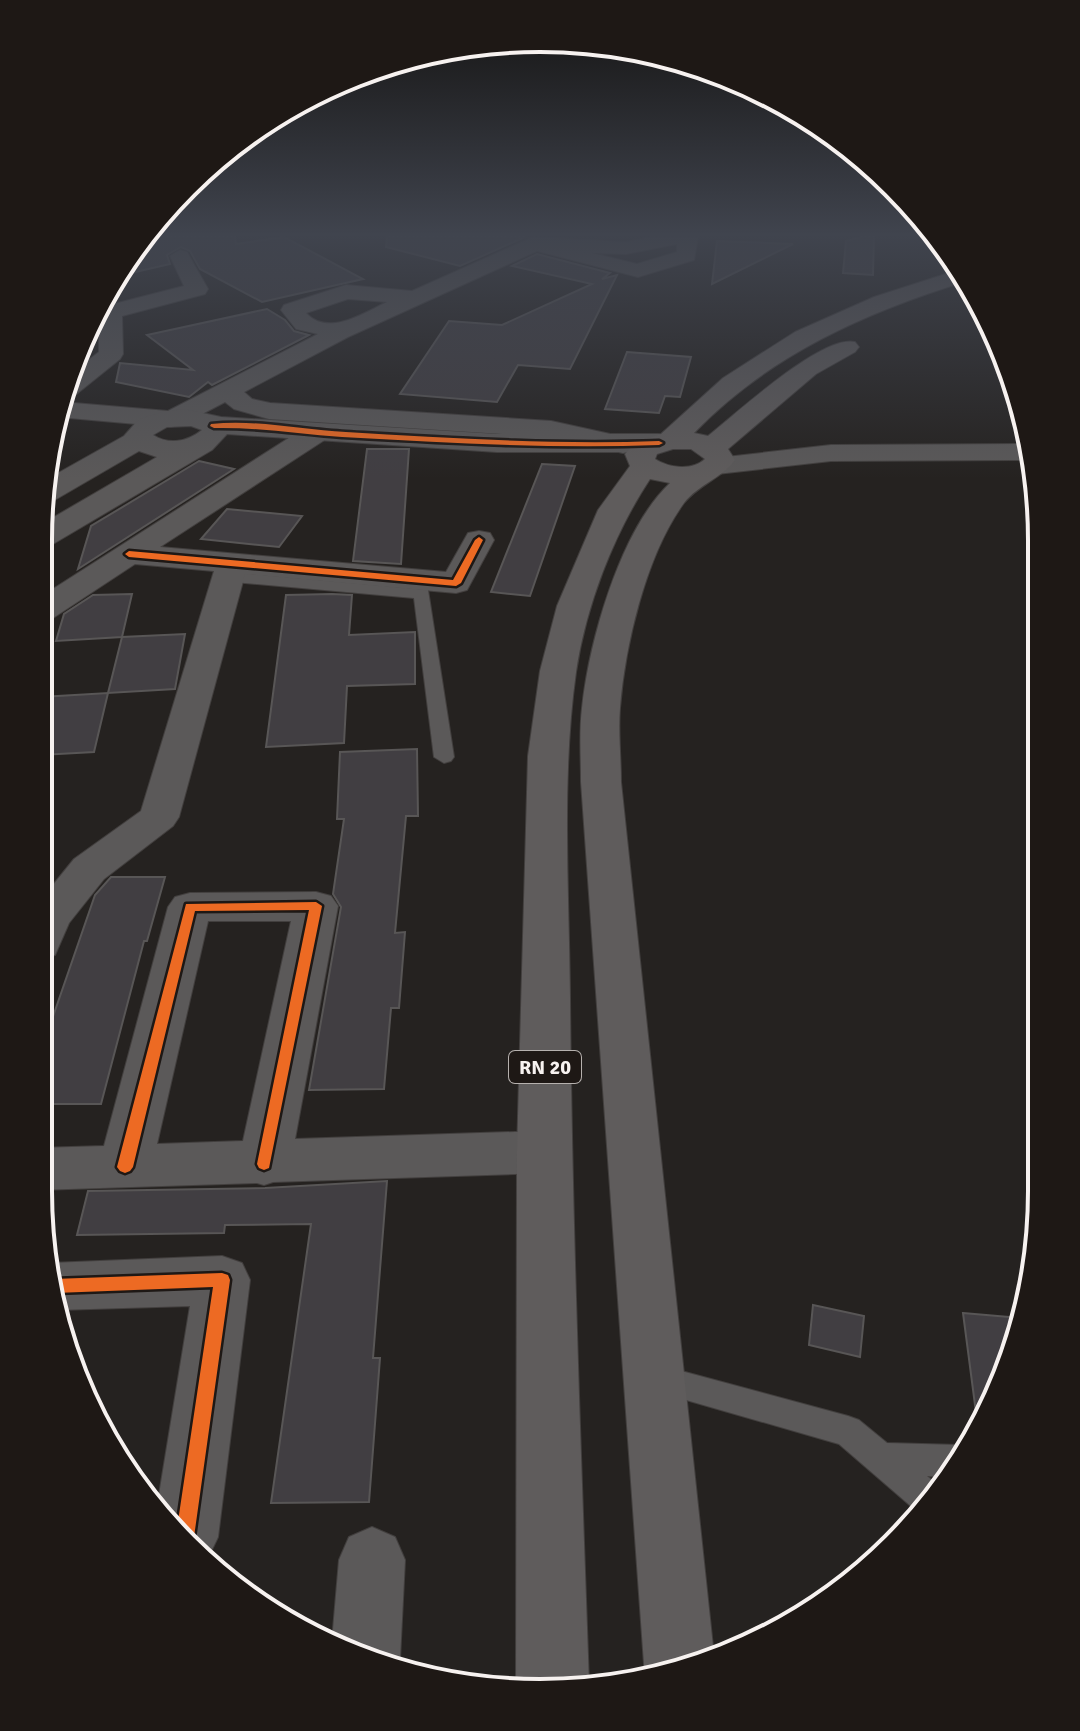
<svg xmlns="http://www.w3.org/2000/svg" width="1080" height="1731" viewBox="0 0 1080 1731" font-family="Signika,sans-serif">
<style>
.building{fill:#413e42;stroke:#585656;stroke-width:2}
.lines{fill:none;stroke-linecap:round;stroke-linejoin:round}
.service-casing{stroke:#423f3e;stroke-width:2}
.minor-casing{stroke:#423f3e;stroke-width:2}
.tertiary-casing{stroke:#423f3e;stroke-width:2}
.trunk-casing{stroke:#423f3e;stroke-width:2}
.service{fill:#5b5959;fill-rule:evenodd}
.minor{fill:#5b5959;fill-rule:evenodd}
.tertiary{fill:#5b5959;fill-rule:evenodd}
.trunk{fill:#5f5c5c;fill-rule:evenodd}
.cycleway-casing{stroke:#1e1815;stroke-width:5}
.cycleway{fill:#ed6a23;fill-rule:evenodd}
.labels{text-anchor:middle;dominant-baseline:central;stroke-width:6;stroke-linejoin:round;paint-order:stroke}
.shield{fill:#1e1815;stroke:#b6b1ae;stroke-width:2}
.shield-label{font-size:20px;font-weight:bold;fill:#f7f2f0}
.rim{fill:none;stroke:#f7f2f0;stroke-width:4}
</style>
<rect width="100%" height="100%" fill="#252220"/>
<g class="building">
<path d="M155 237H235L236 244 284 237 363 279 262 302 200 269 190 251 181 247 167 255 170 264 118 276 138 240Z"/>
<path d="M387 237H525L460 266 386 247Z"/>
<path d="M861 237H874L873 275 843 273 846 241Z"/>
<path d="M717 241 793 244 712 284Z"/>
<path d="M537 254 610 273 602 279 617 275 570 369 518 365 497 402 400 394 449 321 502 325 592 284 512 266Z"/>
<path d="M267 309 285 320 294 331 309 335 212 385 208 382 189 397 116 382 120 363 193 370 147 335Z"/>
<path d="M627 352 691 357 680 397 665 396 659 413 605 409Z"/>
<path d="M367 449H409L401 564 353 561Z"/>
<path d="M199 461 234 469 78 569 91 526Z"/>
<path d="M542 464 575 466 530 596 491 592Z"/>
<path d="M227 509 302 516 279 547 201 539Z"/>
<path d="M132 594 122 637 56 641 64 614 93 595Z"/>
<path d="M332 594 352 595 349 635 415 632V684L347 686 344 743 266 747 286 595Z"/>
<path d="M185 634 175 689 108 693 122 637Z"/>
<path d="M108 693 94 752 41 755V697Z"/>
<path d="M417 749 418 816H406L395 933 405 932 399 1008H391L384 1089 309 1090 341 907 333 894 344 819H337L340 752Z"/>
<path d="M111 877H165L147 941H144L101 1104H39V1057L95 895Z"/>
<path d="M387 1181 373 1358H380L369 1502 271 1503 311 1224 225 1225 224 1233 77 1235 88 1191 265 1188Z"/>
<path d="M813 1305 864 1316 860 1357 809 1345Z"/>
<path d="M963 1313 1021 1318 1004 1383 978 1428Z"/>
</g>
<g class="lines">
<g class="service-casing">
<g id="service">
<path d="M228 572 428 590 454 757 451 761 444 763 434 757 414 598 222 581 220 577 222 573Z"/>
<path d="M659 1365 848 1416 859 1420 887 1443 959 1445 966 1448 950 1477 927 1476 942 1489 920 1514 839 1444 648 1389 643 1379 648 1369Z"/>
</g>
</g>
<g class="minor-casing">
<g id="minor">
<path d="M533 237 626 242 651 237H698L694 260 638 277 537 251 348 337 244 392 252 399 270 403 551 421 633 439 637 445 633 451 623 453 551 437 269 419 234 409 225 402 183 424 170 427 58 417 62 402 168 411 318 334 296 329 281 310 284 305 346 285 412 291ZM677 244V252L637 264 592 253 626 254ZM348 299 387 302C364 313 328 337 306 313Z"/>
<path d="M180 250 187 252 208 289 205 294 122 316 123 354 120 359 74 396 63 398 69 375 99 352V312L102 307 184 286 170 256Z"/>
<path d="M316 425 326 427 329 433 326 439 160 547 446 572 468 533 479 531 490 533 494 540 467 590 456 593 245 574 179 817 173 826 104 879 69 923 55 955 39 959 40 901 74 859 141 811 214 571 135 564 53 618 41 621 42 596 306 427Z"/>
<path d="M1028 444 1030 460 831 461 717 474 707 472 703 466 707 460 717 458 831 445Z"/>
<path d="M316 892 331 896 338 906 295 1139 544 1131 562 1137 570 1152 562 1167 544 1173 273 1182 264 1185 257 1183 38 1190V1148L104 1146 168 907 175 897 190 893ZM208 921H291L243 1141 157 1144Z"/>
<path d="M222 1256 242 1263 250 1280 218 1537 207 1560 157 1507 190 1306 58 1310 50 1263Z"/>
<path d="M372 1527 395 1537 405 1560 400 1659 395 1670 378 1666 332 1641 339 1560 349 1537Z"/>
</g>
</g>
<g class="tertiary-casing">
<path id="tertiary" d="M184 409 221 417 497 434H659L669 437 673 443 669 449 659 452H497L227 434 212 450 53 544 42 547V524L157 457 139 451 53 501 42 504V482L124 436 139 419 162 412ZM191 426 202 430C187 442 169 445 153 435L167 427Z"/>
</g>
<g class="trunk-casing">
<path id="trunk" d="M958 270 967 281C866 312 769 355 694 433L708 436C736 414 822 334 855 342L859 347 855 352 816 374 728 449 735 460C721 479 699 484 684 503 646 555 625 645 620 708 618 732 621 758 621 782L714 1656 670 1676 645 1678 581 782C581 758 579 733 582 708 589 642 620 530 670 483L650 479C613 535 586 606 576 672 561 779 569 890 570 997 572 1226 581 1455 589 1684L516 1691 517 1152 528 756 540 671 557 606 598 510 630 466 625 454 636 442 661 434 723 378 795 332 874 297ZM673 449H691L705 459C692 471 669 468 655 459L657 454Z"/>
</g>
<use href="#service" class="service"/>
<use href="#minor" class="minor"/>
<use href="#tertiary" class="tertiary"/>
<use href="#trunk" class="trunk"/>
<g class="cycleway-casing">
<g id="cycleway">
<path d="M211 424C256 419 302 430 346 432 450 438 554 445 659 441L663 443 659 445C553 449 448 443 342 437 299 434 257 427 214 428L210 426Z"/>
<path d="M479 537 483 540 461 583 456 586 129 557 125 554 129 551 453 580 475 540Z"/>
<path d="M316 902 322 906 269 1168 264 1170 259 1168 257 1164 309 910 195 911 133 1167 130 1171 125 1173 120 1171 117 1167 186 904Z"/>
<path d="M222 1273 228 1275 230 1280 194 1537 192 1544 177 1528 213 1287 55 1293 53 1279Z"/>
</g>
</g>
<use href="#cycleway" class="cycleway"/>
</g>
<linearGradient id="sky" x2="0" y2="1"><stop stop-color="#141312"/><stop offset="0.49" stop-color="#40444e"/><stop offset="1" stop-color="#40444e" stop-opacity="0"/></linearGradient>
<rect width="1080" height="479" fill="url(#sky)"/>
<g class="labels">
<rect class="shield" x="509" y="1051" width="72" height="32" rx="6"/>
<g class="shield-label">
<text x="545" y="1067">RN 20</text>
</g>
</g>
<path d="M0 0H1080V1731H0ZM540 52H540A488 488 0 0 1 1028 540V1191A488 488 0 0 1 540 1679H540A488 488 0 0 1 52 1191V540A488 488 0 0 1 540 52Z" fill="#1e1815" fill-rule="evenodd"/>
<path class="rim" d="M540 52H540A488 488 0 0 1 1028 540V1191A488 488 0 0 1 540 1679H540A488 488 0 0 1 52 1191V540A488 488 0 0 1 540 52Z"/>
</svg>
